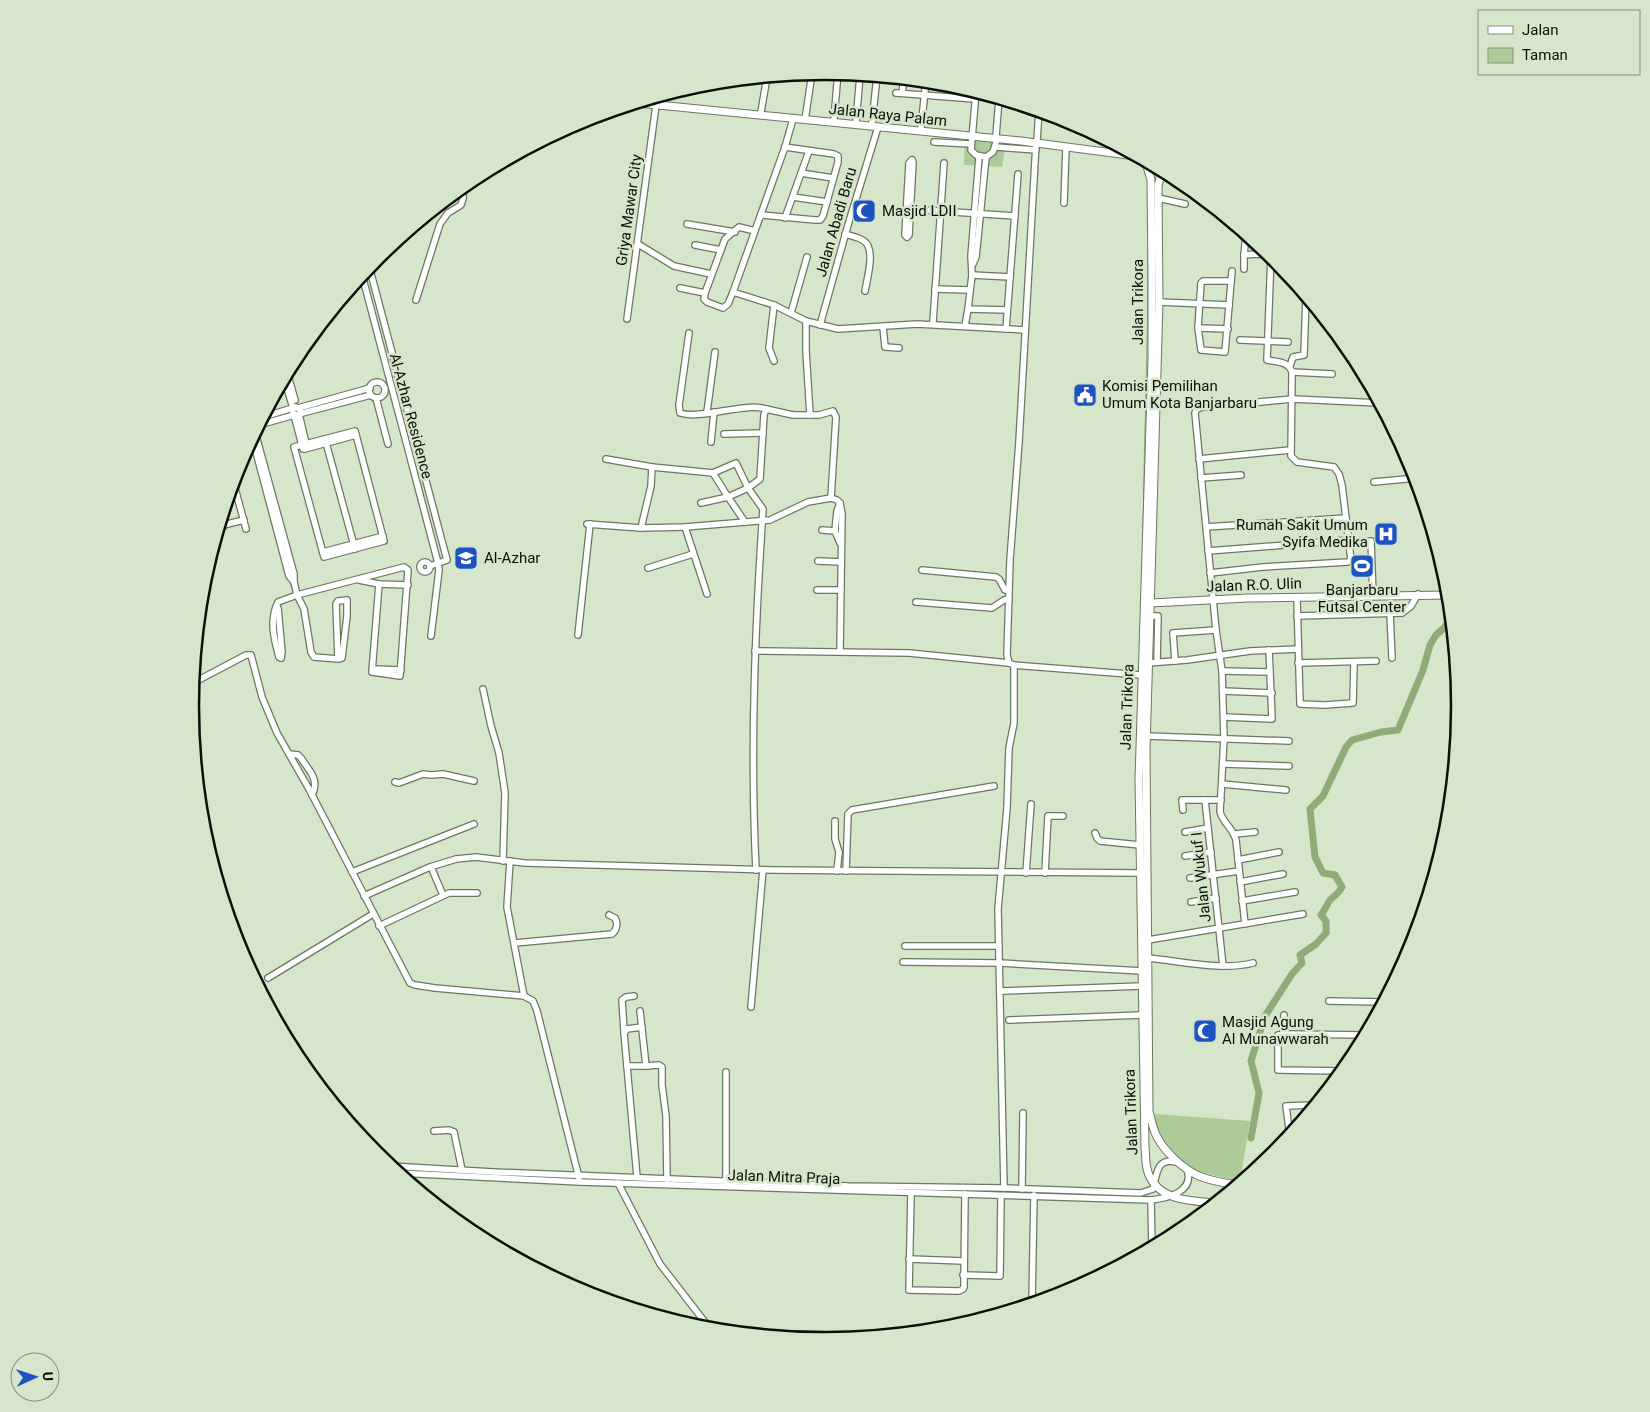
<svg xmlns="http://www.w3.org/2000/svg" width="1650" height="1412" viewBox="0 0 1650 1412" font-family="Roboto,sans-serif">
<style>
.green{fill:#adcb99}
.lines{fill:none;stroke-linecap:round;stroke-linejoin:round}
.stream{stroke:#8eab78;stroke-width:1}
.river{stroke:#8eab78;stroke-width:7}
.minor-casing{stroke:#69785f;stroke-width:8}
.major-casing{stroke:#69785f;stroke-width:9}
.minor{stroke:#fff;stroke-width:5.5}
.major{stroke:#fff;stroke-width:7}
.labels{text-anchor:middle;dominant-baseline:central;stroke-width:5;stroke-linejoin:round;paint-order:stroke}
.street-label{font-size:15px;fill:#0c1108;stroke:#d6e6cb}
.poi-label{font-size:15px;fill:#0c1108;stroke:#d6e6cb;text-anchor:start}
.rim{fill:none;stroke:#0c1108;stroke-width:2.5}
</style>
<rect width="100%" height="100%" fill="#d6e6cb"/>
<g class="green">
<path d="M965 135 1006 140 1002 167 964 165Z"/>
<path d="M1155 1114 1250 1121 1240 1182 1189 1169 1179 1160 1164 1142 1155 1123Z"/>
</g>
<g class="lines">
<path class="stream" d="M1143 528C1144 438 1148 348 1148 258"/>
<path class="river" d="M1251 1138 1259 1093 1251 1061 1265 1016 1292 974 1302 963 1300 955 1316 944 1326 933V921L1321 915C1325 910 1327 904 1330 900 1335 895 1339 893 1342 887L1335 875 1323 873 1315 857 1310 809 1323 796 1346 747 1352 740 1381 732 1398 730 1423 670 1430 645 1436 635 1444 628 1451 619"/>
<g class="minor-casing">
<g id="minor">
<path d="M976 92 971 150 976 155 986 157 993 152 997 139"/>
<path d="M896 93 975 99"/>
<path d="M902 93 904 79"/>
<path d="M761 112 767 77"/>
<path d="M805 120 811 80"/>
<path d="M834 120 838 72"/>
<path d="M856 122 860 75"/>
<path d="M872 123 877 76"/>
<path d="M921 128 926 81"/>
<path d="M996 136 999 99"/>
<path d="M1037 140 1039 111"/>
<path d="M934 142 971 144"/>
<path d="M996 147 1036 150"/>
<path d="M979 157 971 256 972 275 968 309 1007 310"/>
<path d="M801 173 833 178"/>
<path d="M793 197 827 202"/>
<path d="M1158 198 1185 204"/>
<path d="M1064 203 1066 147"/>
<path d="M907 209 1015 216"/>
<path d="M761 215 815 220H820L823 216 838 162V156L834 154 785 147"/>
<path d="M785 218 809 151"/>
<path d="M687 224 735 232"/>
<path d="M755 231 739 227 725 239 705 293 704 299 707 302 723 308 728 304 733 292 785 147 793 119"/>
<path d="M845 234C851 236 859 237 864 241 876 249 867 279 865 291"/>
<path d="M907 237 905 235 909 163 912 160"/>
<path d="M907 237 909 235 913 162 912 160"/>
<path d="M638 244 674 266 711 274"/>
<path d="M695 245 721 250"/>
<path d="M1256 254 1257 243"/>
<path d="M1244 255 1246 234"/>
<path d="M973 264 976 257 986 157"/>
<path d="M369 266 447 560 430 566"/>
<path d="M1244 269V255L1256 254 1271 255"/>
<path d="M369 272 374 260"/>
<path d="M362 275 438 563 439 570 431 636"/>
<path d="M972 275 1010 277"/>
<path d="M1231 281H1203L1201 283 1198 328 1201 350 1225 352 1232 271"/>
<path d="M680 288 705 293"/>
<path d="M935 289 970 290"/>
<path d="M733 292 774 305 806 321 838 329 917 324 1025 330"/>
<path d="M416 300 440 224 448 213 461 205 463 199V186"/>
<path d="M1159 302 1229 305"/>
<path d="M791 313 807 257"/>
<path d="M627 319 656 105"/>
<path d="M806 321V351L810 415"/>
<path d="M933 322 944 163"/>
<path d="M820 325 848 225 878 127"/>
<path d="M965 326 968 309"/>
<path d="M883 327 885 347 899 348"/>
<path d="M1198 328 1228 329"/>
<path d="M1006 329 1018 174"/>
<path d="M689 333 679 405 680 413C702 420 743 402 766 409"/>
<path d="M1240 340 1288 342"/>
<path d="M774 361 769 348 774 305"/>
<path d="M1290 366 1293 357 1304 355 1306 296"/>
<path d="M1292 372 1332 374"/>
<path d="M284 378 293 408"/>
<path d="M289 379 295 400"/>
<circle cx="377" cy="390" r="8"/>
<path d="M376 398 388 444"/>
<path d="M298 408 370 388"/>
<path d="M707 412 715 352"/>
<path d="M263 417 296 407 300 410 299 413 294 415 292 409"/>
<path d="M259 425 294 415 303 449"/>
<path d="M355 431 384 541 324 557 294 447Z"/>
<path d="M255 432 294 574V582"/>
<path d="M724 434 763 433"/>
<path d="M252 437 289 576 294 582 297 595 304 609 311 652 314 657 338 659 342 658 347 616V600L338 601 336 604 338 659"/>
<path d="M325 439 355 549"/>
<path d="M711 442 714 412"/>
<path d="M307 448 299 414 371 395"/>
<path d="M305 449 356 435"/>
<path d="M606 459 652 467 713 473 736 463 748 488 763 509C755 629 750 749 756 870"/>
<path d="M1199 459 1290 450"/>
<path d="M713 473 728 497 748 488 760 479 764 415 766 409 793 415H819L833 411 836 417 831 498"/>
<path d="M1201 478 1241 475"/>
<path d="M233 481 246 529"/>
<path d="M1374 482 1416 478"/>
<path d="M701 503 728 497 745 522"/>
<path d="M587 524 641 528 685 527 770 520 808 502 831 498 837 500 840 503 842 514 840 651"/>
<path d="M219 526 244 520"/>
<path d="M224 526 225 509"/>
<path d="M685 527 707 594"/>
<path d="M1206 527 1346 518"/>
<path d="M641 528 651 486 652 467"/>
<path d="M822 530 835 531 840 543"/>
<path d="M835 531 837 511 840 503"/>
<path d="M1350 544 1371 541 1373 596"/>
<path d="M1208 551 1349 540"/>
<path d="M323 552 383 536"/>
<path d="M818 561 841 562"/>
<circle cx="425" cy="567" r="5"/>
<path d="M648 568 693 554"/>
<path d="M922 570 996 577 999 579 1005 590H1009"/>
<path d="M1210 573 1263 567 1348 562 1351 560 1342 485 1339 474 1334 467 1297 462 1291 456 1292 372C1288 361 1277 362 1267 360L1271 255"/>
<path d="M359 580 379 584 408 585"/>
<path d="M817 590H841"/>
<path d="M1297 598 1300 704 1325 705 1353 703 1354 662"/>
<path d="M916 602 992 608 1004 600 1009 599"/>
<path d="M278 608 282 652 281 658"/>
<path d="M1390 613 1392 658"/>
<path d="M1150 616H1158L1157 662"/>
<path d="M1297 616 1402 613 1411 606 1418 594"/>
<path d="M578 635 590 524"/>
<path d="M755 651 909 653 1009 663 1014 665 1141 675"/>
<path d="M281 658 279 657C274 639 269 620 278 602L297 595 404 567 408 570 400 676 372 672 379 584"/>
<path d="M1175 661 1173 633 1216 630"/>
<path d="M1009 663 1007 655 1010 560 1019 442 1036 143"/>
<path d="M1148 663 1187 660 1250 651 1298 649"/>
<path d="M1298 663 1376 661"/>
<path d="M373 669 401 670"/>
<path d="M1222 671 1270 672"/>
<path d="M193 683 246 655H251L262 697 277 733 309 789 410 983 415 985 435 988 524 996 533 1001 537 1011 579 1178"/>
<path d="M483 689 491 726 499 753 505 793 503 861"/>
<path d="M1223 691 1272 693"/>
<path d="M1224 717 1272 719 1269 650"/>
<path d="M1147 736 1289 741"/>
<path d="M289 754 298 755 301 758C309 771 320 779 312 795"/>
<path d="M1223 764 1289 766"/>
<path d="M395 782 399 783 423 774 431 775 443 774 474 781"/>
<path d="M1222 784 1286 790"/>
<path d="M1205 800 1223 966"/>
<path d="M1183 810 1182 800H1221"/>
<path d="M835 821V839L839 852 837 871"/>
<path d="M1185 832 1208 828"/>
<path d="M1095 833 1097 838 1100 841 1140 845"/>
<path d="M1234 834 1255 832"/>
<path d="M1185 856 1211 852"/>
<path d="M1238 860 1279 852"/>
<path d="M510 861 507 907 524 996"/>
<path d="M431 867 443 895"/>
<path d="M846 871 848 814 852 810 994 786"/>
<path d="M352 872 474 824"/>
<path d="M1026 873 1031 804"/>
<path d="M1045 873 1048 816H1063"/>
<path d="M1190 878 1239 871"/>
<path d="M1240 882 1283 874"/>
<path d="M364 896 430 867 456 859 476 857 525 863 561 864 773 870 1141 873"/>
<path d="M1242 901 1295 892"/>
<path d="M1191 902 1216 898"/>
<path d="M1245 924 1236 840C1233 828 1223 823 1220 812L1224 738 1222 671 1216 630 1195 413 1197 409 1203 407 1293 399 1379 403"/>
<path d="M379 926 449 893H477"/>
<path d="M1148 940 1303 914"/>
<path d="M515 943 612 934C617 930 618 923 615 918L609 915"/>
<path d="M905 946H999"/>
<path d="M1148 958C1180 961 1222 971 1253 963"/>
<path d="M903 962 1000 963 1142 971"/>
<path d="M268 978 373 914"/>
<path d="M1001 991 1142 986"/>
<path d="M1329 1001 1383 1002"/>
<path d="M751 1007 763 870"/>
<path d="M640 1011 646 1066 659 1065 662 1067V1085L666 1116 667 1179"/>
<path d="M1009 1020 1142 1015"/>
<path d="M624 1031 622 1000 626 997 634 996"/>
<path d="M1283 1034 1284 1015"/>
<path d="M627 1066H646"/>
<path d="M1343 1071 1278 1070V1035L1286 1034 1366 1035"/>
<path d="M726 1072V1181"/>
<path d="M434 1131 449 1130 454 1132 462 1170"/>
<path d="M1290 1136 1286 1106 1314 1105"/>
<path d="M390 1166 493 1172 848 1186 1004 1188 1141 1193 1153 1189C1157 1174 1156 1157 1177 1162"/>
<path d="M398 1173 580 1182 1151 1200C1168 1198 1195 1192 1187 1169"/>
<path d="M637 1177 624 1033 627 1029 642 1027"/>
<path d="M618 1183 660 1264 711 1330"/>
<path d="M1004 1188 998 909 1007 808 1009 748 1014 723V665"/>
<path d="M1022 1189 1023 1113"/>
<path d="M911 1193 909 1290 959 1291 963 1289 964 1287 965 1194"/>
<path d="M1151 1200 1152 1248"/>
<path d="M909 1259 964 1261"/>
<path d="M963 1275 1000 1276 1001 1196"/>
<path d="M1032 1303 1034 1195"/>
</g>
</g>
<g class="major-casing">
<g id="major">
<path d="M638 103 1021 141 1136 156"/>
<path d="M1142 159 1146 163 1151 180 1152 280V359L1139 780 1145 1147C1146 1156 1145 1167 1149 1175 1160 1201 1191 1201 1215 1203"/>
<path d="M1146 163 1152 167H1157"/>
<path d="M1162 170 1158 186 1159 302 1146 750 1149 1111C1151 1120 1153 1129 1157 1137 1165 1152 1183 1169 1199 1176 1211 1181 1224 1183 1237 1185"/>
<path d="M1151 603 1248 598 1449 595"/>
</g>
</g>
<use href="#minor" class="minor"/>
<use href="#major" class="major"/>
</g>
<defs>
<g id="mosque-square" transform="scale(1.25)"><rect x="-9" y="-9" width="18" height="18" rx="4" fill="#1c53c0" stroke="#d6e6cb"/><path d="M3.5-4.9A6 6 0 1 0 3.5 4.9A5 5 0 1 1 3.5-4.9Z" fill="#fff"/></g>
<g id="civic-square" transform="scale(1.25)"><rect x="-9" y="-9" width="18" height="18" rx="4" fill="#1c53c0" stroke="#d6e6cb"/><path d="M-.6-6.5H3V-4.5H.6V-3L4-1V1h2V6H-6V1h2V-1L-.6-3ZM-1.2 2.5V6h2.4V2.5Z" fill="#fff"/></g>
<g id="hospital-square" transform="scale(1.25)"><rect x="-9" y="-9" width="18" height="18" rx="4" fill="#1c53c0" stroke="#d6e6cb"/><path d="M-5-5h3v3.5h4V-5h3V5h-3V1.5h-4V5h-3Z" fill="#fff"/></g>
<g id="school-square" transform="scale(1.25)"><rect x="-9" y="-9" width="18" height="18" rx="4" fill="#1c53c0" stroke="#d6e6cb"/><path d="M0-5L7-2L0 1L-7-2ZM-4 1L0 2.5L4 1V4Q0 6-4 4Z" fill="#fff"/></g>
<g id="stadium-square" transform="scale(1.25)"><rect x="-9" y="-9" width="18" height="18" rx="4" fill="#1c53c0" stroke="#d6e6cb"/><path d="M0-5a6.5 5 0 1 0 0 10a6.5 5 0 1 0 0-10ZM-3.5-1.8h7v3.6h-7Z" fill="#fff"/></g>
</defs>
<g fill-rule="evenodd">
<use href="#mosque-square" x="864" y="211"/>
<use href="#civic-square" x="1085" y="395"/>
<use href="#hospital-square" x="1386" y="534"/>
<use href="#school-square" x="466" y="558"/>
<use href="#stadium-square" x="1362" y="566"/>
<use href="#mosque-square" x="1205" y="1031"/>
</g>
<g class="labels">
<g class="street-label">
<text transform="translate(888 115) rotate(6)">Jalan Raya Palam</text>
<text transform="translate(629 210) rotate(-82)">Griya Mawar City</text>
<text transform="translate(836 222) rotate(-74)">Jalan Abadi Baru</text>
<text transform="translate(1138 302) rotate(-90)">Jalan Trikora</text>
<text transform="translate(411 416) rotate(75)">Al-Azhar Residence</text>
<text transform="translate(1254 585) rotate(-2)">Jalan R.O. Ulin</text>
<text transform="translate(1127 707) rotate(-88)">Jalan Trikora</text>
<text transform="translate(1201 877) rotate(-96)">Jalan Wukuf I</text>
<text transform="translate(1131 1112) rotate(-92)">Jalan Trikora</text>
<text transform="translate(784 1177) rotate(2)">Jalan Mitra Praja</text>
</g>
<g class="poi-label">
<text x="882" y="211">Masjid LDII</text>
<text x="1102" y="386">Komisi Pemilihan<tspan x="1102" dy="17">Umum Kota Banjarbaru</tspan></text>
<text x="1368" y="525" text-anchor="end">Rumah Sakit Umum<tspan x="1368" dy="17">Syifa Medika</tspan></text>
<text x="484" y="558">Al-Azhar</text>
<text x="1362" y="590" text-anchor="middle">Banjarbaru<tspan x="1362" dy="17">Futsal Center</tspan></text>
<text x="1222" y="1022">Masjid Agung<tspan x="1222" dy="17">Al Munawwarah</tspan></text>
</g>
</g>
<path d="M0 0H1650V1412H0ZM199 706a626 626 0 1 1 1252 0a626 626 0 1 1-1252 0Z" fill="#d6e6cb" fill-rule="evenodd"/>
<path class="rim" d="M199 706a626 626 0 1 1 1252 0a626 626 0 1 1-1252 0Z"/>
<rect x="1478" y="10" width="162" height="65" fill="#d6e6cb" stroke="#85917d"/>
<rect x="1488" y="26" width="25" height="8" fill="#ffffff" stroke="#85917d"/>
<text x="1522" y="35" font-size="15" fill="#0c1108">Jalan</text>
<rect x="1488" y="48" width="25" height="15" fill="#adcb99" stroke="#85917d"/>
<text x="1522" y="60" font-size="15" fill="#0c1108">Taman</text>
<g transform="translate(35 1377) rotate(87)"><circle r="24" fill="#d6e6cb" stroke="#85917d"/>
<path d="M0-4L9 19L0 12L-9 19Z" fill="#1c53c0"/>
<text y="-8" font-size="14" font-weight="bold" text-anchor="middle" fill="#0c1108">U</text>
</g>
</svg>
